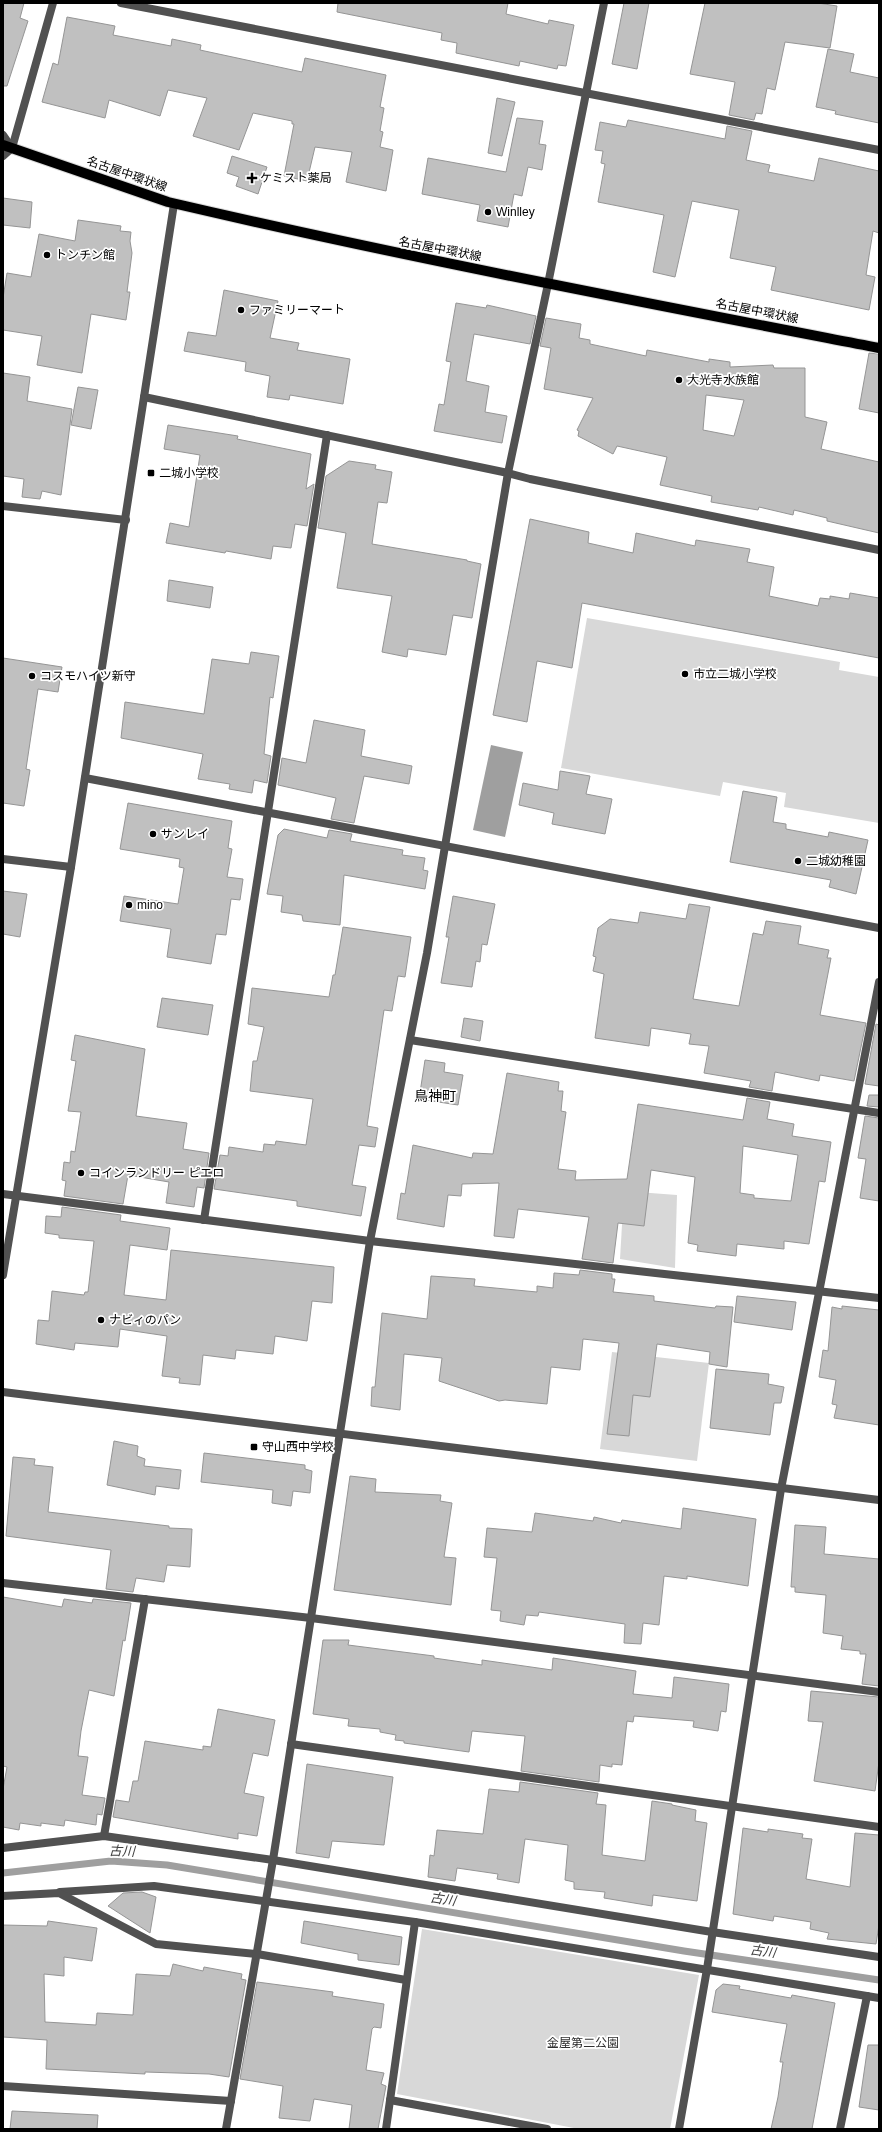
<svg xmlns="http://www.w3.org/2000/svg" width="882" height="2132" viewBox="0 0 882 2132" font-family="Helvetica,'Noto Sans JP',sans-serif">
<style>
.green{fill:#d8d8d8}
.water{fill:#9f9f9f}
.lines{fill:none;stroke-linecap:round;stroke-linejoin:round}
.stream{stroke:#9f9f9f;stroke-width:7}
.building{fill:#c0c0c0;stroke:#959595;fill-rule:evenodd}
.primary-casing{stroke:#dbdbdb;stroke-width:12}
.minor{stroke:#515151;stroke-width:8}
.tertiary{stroke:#515151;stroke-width:8}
.primary{stroke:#000;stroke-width:10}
.poi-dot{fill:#000;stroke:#fff;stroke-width:1.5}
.labels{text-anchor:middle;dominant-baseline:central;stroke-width:3.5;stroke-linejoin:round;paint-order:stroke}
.street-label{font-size:12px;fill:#000;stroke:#fff}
.poi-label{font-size:12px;fill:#000;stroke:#fff;text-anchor:start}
.park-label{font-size:12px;fill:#2f2f2f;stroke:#fff}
.water-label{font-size:13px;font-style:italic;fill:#404040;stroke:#fff}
.quarter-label{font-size:14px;fill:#000;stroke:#fff}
</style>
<rect width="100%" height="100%" fill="#fff"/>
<g class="green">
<path d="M587 618 840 662 839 670 879 677V823L784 807 786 793 723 782 720 796 561 768Z"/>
<path d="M624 1191 677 1195 675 1268 620 1259Z"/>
<path d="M612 1352 709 1363 697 1461 600 1449Z"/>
<path d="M422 1929 699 1975 670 2129H579L397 2094Z"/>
</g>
<path class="water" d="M491 745 523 752 505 837 473 830Z"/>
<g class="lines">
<path class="stream" d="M3 1873 111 1861 167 1865 684 1951 879 1980"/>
</g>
<g class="building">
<path d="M3 3H24L20 18 28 21 7 86H3Z"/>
<path d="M338 3H508L506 14 548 24 549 20 574 25 566 66 558 65 557 69 520 61 519 66 456 53 457 43 441 40 442 33 337 12Z"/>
<path d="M624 3H649L637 69 612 64Z"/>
<path d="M705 3H818L837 6 830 48 785 42 775 90 767 88 762 114 756 113 754 120 729 115 735 82 690 74Z"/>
<path d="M67 17 115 26 113 35 171 46 172 39 201 45 200 50 302 72 305 58 386 75 380 107 384 108 380 131 383 132 380 147 393 150 386 191 346 182 352 152 315 147 307 181 284 176 294 124H292V121L253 113 239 150 193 136 207 98 168 90 160 116 109 100 105 118 42 102 53 63 58 65Z"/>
<path d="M828 49 854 54 850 72 879 78V123L835 114 836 111 816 107Z"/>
<path d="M497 98 515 102 502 156 488 153Z"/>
<path d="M517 118 543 121 539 144 546 145 542 170 528 167 522 196 514 194 508 227 477 221 480 205 422 194 428 158 506 172Z"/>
<path d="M628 120 725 139 727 126 752 131 746 160 770 165 768 172 814 181 819 158 879 171V233L873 231 866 275 875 277 869 310 771 290 776 267 730 258 739 210 692 201 675 277 653 272 664 215 598 202 605 164 601 163 603 151 595 150 600 122 626 127Z"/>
<path d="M232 156 267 167 258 194 236 186 239 177 227 173Z"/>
<path d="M3 198 32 202 30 228 3 225Z"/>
<path d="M78 220 121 226 120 231 131 232 130 241 132 253 127 292H130L126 320 91 314 82 373 37 365 42 336 3 330V298L7 273 31 277 39 234 75 241Z"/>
<path d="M224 290 278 301 270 338 299 343 297 350 350 359 343 404 290 395 289 400 267 397 270 376 245 371 246 362 184 351 188 332 216 336Z"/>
<path d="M456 303 486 308 487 305 536 316 530 344 474 334 466 381 489 386 485 412 507 416 502 443 434 431 439 404 444 405 451 362 446 361Z"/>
<path d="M546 318 581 324 579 338 590 340V344L646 356 647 350 709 362V359L730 362V367L773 365 774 368H805V417L827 422 821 449 879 462V533L827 521V518L794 510 793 515 759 507 758 510 711 502 712 496 660 485 667 457 617 446 613 454 578 436 579 431 577 430 593 398 544 389 551 348 540 346ZM706 395 744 400 734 436 703 430Z"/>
<path d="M869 353 879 354V413L859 409Z"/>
<path d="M3 373 30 377 27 401 72 409 61 495 42 491 40 499 22 497 24 479 3 476Z"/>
<path d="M78 387 98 390 91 429 71 425Z"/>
<path d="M168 425 238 436 237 439 311 454 306 489 314 484 307 526 295 524 291 548 273 546 271 559 226 551 225 553 166 543 170 523 189 527 200 455 164 449Z"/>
<path d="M349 461 376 465 375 469 392 472 387 503 378 502 372 544 467 560V561L481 564 472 618 453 615 446 655 408 649 407 657 382 652 392 596 337 588 346 533 318 528 326 476Z"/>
<path d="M530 519 589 532 588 543 633 553 636 533 695 546 696 540 750 549 747 562 774 567 769 596 818 606 820 598 830 599V596L849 599 850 593 879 598V658L582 603 572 668 537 661 527 722 493 715Z"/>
<path d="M169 580 213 587 210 608 167 601Z"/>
<path d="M251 652 279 656 273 698 270 697 264 754 271 756 267 783 254 780 252 793 229 789 230 784 198 779 203 754 121 738 125 702 204 714 212 659 249 664Z"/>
<path d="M3 658 62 667 58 692 38 689 26 769 30 770 24 806 3 803Z"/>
<path d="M314 720 365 730 361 756 412 766 409 784 364 776 354 823 331 819 336 798 278 785 282 758 306 763Z"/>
<path d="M560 771 590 776 586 794 612 799 605 834 552 824 554 813 519 805 523 783 558 790Z"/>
<path d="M743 791 777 797 773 822 786 824V829L828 837 829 832 868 840 856 894 829 887 831 880 730 862Z"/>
<path d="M128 803 232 821 228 848 232 849 227 877 243 879 240 900 231 899 226 935 216 934 211 964 167 957 171 929 120 921 124 896 178 904 184 868 179 867 180 859 120 849Z"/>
<path d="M284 829 327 838 329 830 352 834 350 841 403 850 402 855 425 858 423 870 428 871 425 889 344 875 340 925 303 921 302 915 281 912 283 896 267 894 278 835Z"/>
<path d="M3 891 27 894 20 937 3 934Z"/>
<path d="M453 896 495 904 487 945 482 944 480 962 476 961 472 987 441 983 449 937H446Z"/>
<path d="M689 904 710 907 693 999 739 1006 753 933 763 935 766 921 801 926 798 944 829 950 827 958H831L820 1015 866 1023 854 1081 820 1075 819 1081 775 1072 772 1091 749 1087 751 1081 704 1073 709 1046 689 1044 691 1034 651 1028 649 1046 595 1038 604 974 593 971 596 957 593 956 598 928 610 919 638 923 640 912 686 919Z"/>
<path d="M343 927 411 937 405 977 398 976 392 1011 384 1010 367 1126 378 1128 375 1147 359 1145 352 1185 366 1187 361 1216 297 1206V1201L214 1189 220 1155 228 1156 229 1147 263 1152 264 1144 275 1145 276 1141 306 1145 313 1099 250 1091 253 1061H257L264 1027 248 1024 252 988 329 997 333 975H335Z"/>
<path d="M162 998 213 1005 208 1035 157 1027Z"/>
<path d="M464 1018 483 1021 480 1041 461 1037Z"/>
<path d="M876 1024 879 1025V1086L865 1084Z"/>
<path d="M75 1035 145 1049 136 1116 187 1123 183 1149 209 1153 204 1188 197 1187 194 1207 166 1203 169 1182 128 1175 123 1204 64 1196 66 1181 62 1180 64 1162 70 1163 71 1151 75 1152 81 1112 68 1111 76 1061 71 1060Z"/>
<path d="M425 1060 445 1063 444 1072 463 1075 458 1105 419 1099Z"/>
<path d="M507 1073 559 1082 558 1091H563L561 1111 566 1112 558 1169 576 1171 575 1180 627 1179 638 1104 743 1120 747 1098 770 1102 767 1119 794 1124 792 1136 831 1142 825 1182 819 1181 809 1244 784 1241V1249L737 1244 736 1256 697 1251 698 1245 688 1243 695 1177 651 1170 644 1226 618 1223 613 1263 582 1259 589 1217 518 1209 514 1238 494 1236 499 1183 462 1184 461 1196 448 1195 444 1227 397 1219 401 1193 405 1194 413 1145 472 1158 473 1153 493 1154ZM743 1146 798 1155 791 1201 754 1198V1195L740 1193Z"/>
<path d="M869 1095H879V1107L867 1106Z"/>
<path d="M865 1116 879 1118V1201L860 1198 866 1159 858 1158Z"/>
<path d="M62 1207 121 1215 120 1221 170 1228 167 1250 130 1245 124 1295 166 1300 171 1250 334 1267 332 1303 312 1301 307 1341 275 1336 273 1354 236 1350 235 1359 203 1355 200 1385 179 1383 180 1378 162 1376 167 1336 120 1329 118 1347 75 1343 74 1350 36 1344 38 1320 49 1321 52 1291 84 1295 85 1292H88L94 1241 59 1238V1235L45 1233 46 1216 61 1217Z"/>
<path d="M580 1270 612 1274V1279H615L613 1292 654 1296V1301L715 1308 716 1306 733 1307 727 1367 709 1364 710 1352 657 1344 650 1397 633 1395 629 1436 607 1434 619 1343 583 1339 580 1370 551 1367 547 1404 505 1400 499 1401 439 1381 442 1358 404 1354 400 1410 371 1406 372 1387H375L382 1313 427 1319 431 1276 475 1279 474 1286 537 1292V1286L553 1288 554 1273 579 1275Z"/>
<path d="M737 1296 796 1302 792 1330 734 1322Z"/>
<path d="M842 1306 879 1310V1425L834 1418 837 1405 832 1404 836 1380 819 1377 823 1350 828 1351 832 1307 842 1309Z"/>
<path d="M716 1369 769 1374 768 1384 784 1387 781 1403H774L770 1435 710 1428Z"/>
<path d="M114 1441 138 1446 137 1456 145 1459 144 1466 181 1470 179 1489 156 1486 155 1495 107 1485Z"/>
<path d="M204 1453 305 1465V1469L312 1471 310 1493 293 1491 291 1506 272 1503 273 1490 201 1482Z"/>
<path d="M13 1457 35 1459 34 1465 53 1467 48 1512 169 1526V1528L192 1529 190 1567 167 1565 164 1582 136 1578 133 1592 106 1589 111 1550 6 1536Z"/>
<path d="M350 1476 376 1479 375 1492 441 1495 440 1501 452 1503 444 1557 456 1558 451 1605 334 1590Z"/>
<path d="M683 1508 756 1519 748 1586 687 1576V1579L664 1576 659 1625 643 1623 641 1644 624 1643 625 1624 539 1612 538 1616 526 1615 524 1625 500 1621 501 1611 491 1610 497 1558 484 1557 487 1528 532 1532 535 1513 593 1521 594 1517 621 1523 622 1520 681 1529Z"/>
<path d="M795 1525 826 1527 824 1554 879 1559V1686L862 1684 866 1654H860V1651L841 1649 843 1636 823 1633 826 1595 795 1592V1587H791Z"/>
<path d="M3 1597 62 1607 64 1599 92 1603 93 1599 131 1603 125 1641 123 1640 114 1696 89 1690 81 1731 78 1756 88 1757 82 1795 105 1798 102 1815 97 1814 96 1825 65 1820 64 1826 41 1823V1826L20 1823 19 1830 3 1827V1789L7 1767 3 1766Z"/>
<path d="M323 1640H349L348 1645 434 1656V1658L482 1665V1660L552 1670 553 1658 636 1671 633 1694 672 1698 674 1677 729 1684 726 1712 721 1711 718 1731 693 1727 694 1721 634 1716 633 1722 627 1721 622 1765 612 1764V1767L600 1765 599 1782 521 1771 525 1736 472 1731 469 1752 404 1743V1741L395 1740 396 1735 380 1732V1729L348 1726 349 1719 313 1714Z"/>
<path d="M811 1691 879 1697V1762L875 1791 814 1781 823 1722 808 1721Z"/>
<path d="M218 1709 275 1720 268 1756 253 1753 244 1793 264 1797 257 1836 238 1833V1839L113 1817 116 1800 129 1802 133 1781H138L145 1741 203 1750V1746L211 1747Z"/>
<path d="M307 1764 393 1777 384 1845 332 1841 329 1858 296 1853Z"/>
<path d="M520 1782 598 1793 596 1804 606 1805 602 1855 645 1861 652 1801 672 1804V1805L696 1810 695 1821 707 1823 697 1901 653 1895 652 1906 604 1898 605 1892 574 1889V1882L565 1880 568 1845 525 1839 519 1883 497 1879 498 1874 457 1868 455 1881 428 1877 430 1855 434 1856 437 1830 483 1834 489 1789 519 1792Z"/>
<path d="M743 1828 768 1832V1829L803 1834 802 1838 812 1839 806 1879 850 1887 855 1833 879 1835V1925L876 1944 827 1939 829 1933 810 1929 811 1922 774 1916 773 1921 733 1914Z"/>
<path d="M142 1892 156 1897 150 1933 108 1906 123 1893Z"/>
<path d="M48 1921 97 1928 92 1961 64 1957V1976L44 1974 45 2022 96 2025 97 2013 133 2015 136 1974 170 1976 173 1964 203 1971 204 1967 242 1974 241 1979 246 1980 229 2077 209 2074 145 2072V2074L46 2069 47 2040 3 2037V1925L47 1926Z"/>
<path d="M304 1921 402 1937 399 1965 358 1960V1954L301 1943Z"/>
<path d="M257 1982 333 1992 332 1996 384 2004 381 2028 374 2027 372 2029 366 2070 384 2073 381 2084 386 2086 378 2129H349L352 2105 314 2099 310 2121 279 2118 283 2086 240 2079Z"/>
<path d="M723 1984 740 1986 739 1989 791 1998 792 1995 835 2003 812 2129H771L778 2097 783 2062H780L787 2024 712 2012 716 1990Z"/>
<path d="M868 2045H879V2110L859 2107Z"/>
<path d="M12 2111 98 2115 97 2129H10Z"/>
</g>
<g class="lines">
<g class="primary-casing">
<path id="primary" d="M3 145 168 202C404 257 641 302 879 348"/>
</g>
<g class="minor">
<path d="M121 3 879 150"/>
<path d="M3 135 12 148"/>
<path d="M3 156 12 148 53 3"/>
<path d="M144 397 508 473 530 479 879 550"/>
<path d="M3 506 126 520"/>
<path d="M85 778 879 928"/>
<path d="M3 859 71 867"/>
<path d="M410 1040 879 1113"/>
<path d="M3 1194 370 1241 879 1298"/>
<path d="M204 1220 327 435"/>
<path d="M3 1583 311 1618 879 1692"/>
<path d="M291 1744 879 1827"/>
<path d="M104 1836 145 1599"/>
<path d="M3 1848 104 1836 273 1860 712 1932 879 1957"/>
<path d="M60 1892 154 1886 415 1922"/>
<path d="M3 1896 59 1893 156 1944 257 1954 406 1980"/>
<path d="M3 2086 231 2101"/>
<path d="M390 2100 547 2129"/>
<path d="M226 2129 273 1860 370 1241 427 953 508 473 548 284"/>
<path d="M386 2129 415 1922 879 1998"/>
<path d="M679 2129 707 1969 781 1489 879 982"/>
<path d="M840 2129 867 1996"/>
</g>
<g class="tertiary">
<path d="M548 284 604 3"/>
<path d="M3 1275 71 867 174 204"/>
<path d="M3 1392 879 1500"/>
</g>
<use href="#primary" class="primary"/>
</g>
<g class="poi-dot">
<path d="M250 172h4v4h4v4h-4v4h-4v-4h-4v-4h4z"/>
<circle cx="488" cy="212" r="4"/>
<circle cx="47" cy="255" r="4"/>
<circle cx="241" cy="310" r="4"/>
<circle cx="679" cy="380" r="4"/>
<rect x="147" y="469" width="8" height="8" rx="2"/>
<circle cx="685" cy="674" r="4"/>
<circle cx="32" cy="676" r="4"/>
<circle cx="153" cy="834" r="4"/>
<circle cx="798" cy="861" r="4"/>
<circle cx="129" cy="905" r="4"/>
<circle cx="81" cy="1173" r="4"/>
<circle cx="101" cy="1320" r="4"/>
<rect x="250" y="1443" width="8" height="8" rx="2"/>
</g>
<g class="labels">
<g class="street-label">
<text transform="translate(127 174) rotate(19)">名古屋中環状線</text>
<text transform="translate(440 249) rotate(11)">名古屋中環状線</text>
<text transform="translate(757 311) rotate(11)">名古屋中環状線</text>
</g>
<g class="poi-label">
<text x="260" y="178">ケミスト薬局</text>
<text x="496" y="212">Winlley</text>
<text x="55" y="255">トンチン館</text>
<text x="249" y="310">ファミリーマート</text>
<text x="687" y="380">大光寺水族館</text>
<text x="159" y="473">二城小学校</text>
<text x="693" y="674">市立二城小学校</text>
<text x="40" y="676">コスモハイツ新守</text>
<text x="161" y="834">サンレイ</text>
<text x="806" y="861">二城幼稚園</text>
<text x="137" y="905">mino</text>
<text x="89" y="1173">コインランドリー ピエロ</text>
<text x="109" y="1320">ナビィのパン</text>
<text x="262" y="1447">守山西中学校</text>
</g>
<g class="park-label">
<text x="583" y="2043">金屋第二公園</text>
</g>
<g class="water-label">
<text transform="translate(122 1851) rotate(2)">古川</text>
<text transform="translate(443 1899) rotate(9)">古川</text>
<text transform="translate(763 1951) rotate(8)">古川</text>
</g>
<g class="quarter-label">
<text x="435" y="1096">鳥神町</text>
</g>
</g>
<rect width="882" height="2132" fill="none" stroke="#000000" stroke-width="8"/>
</svg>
